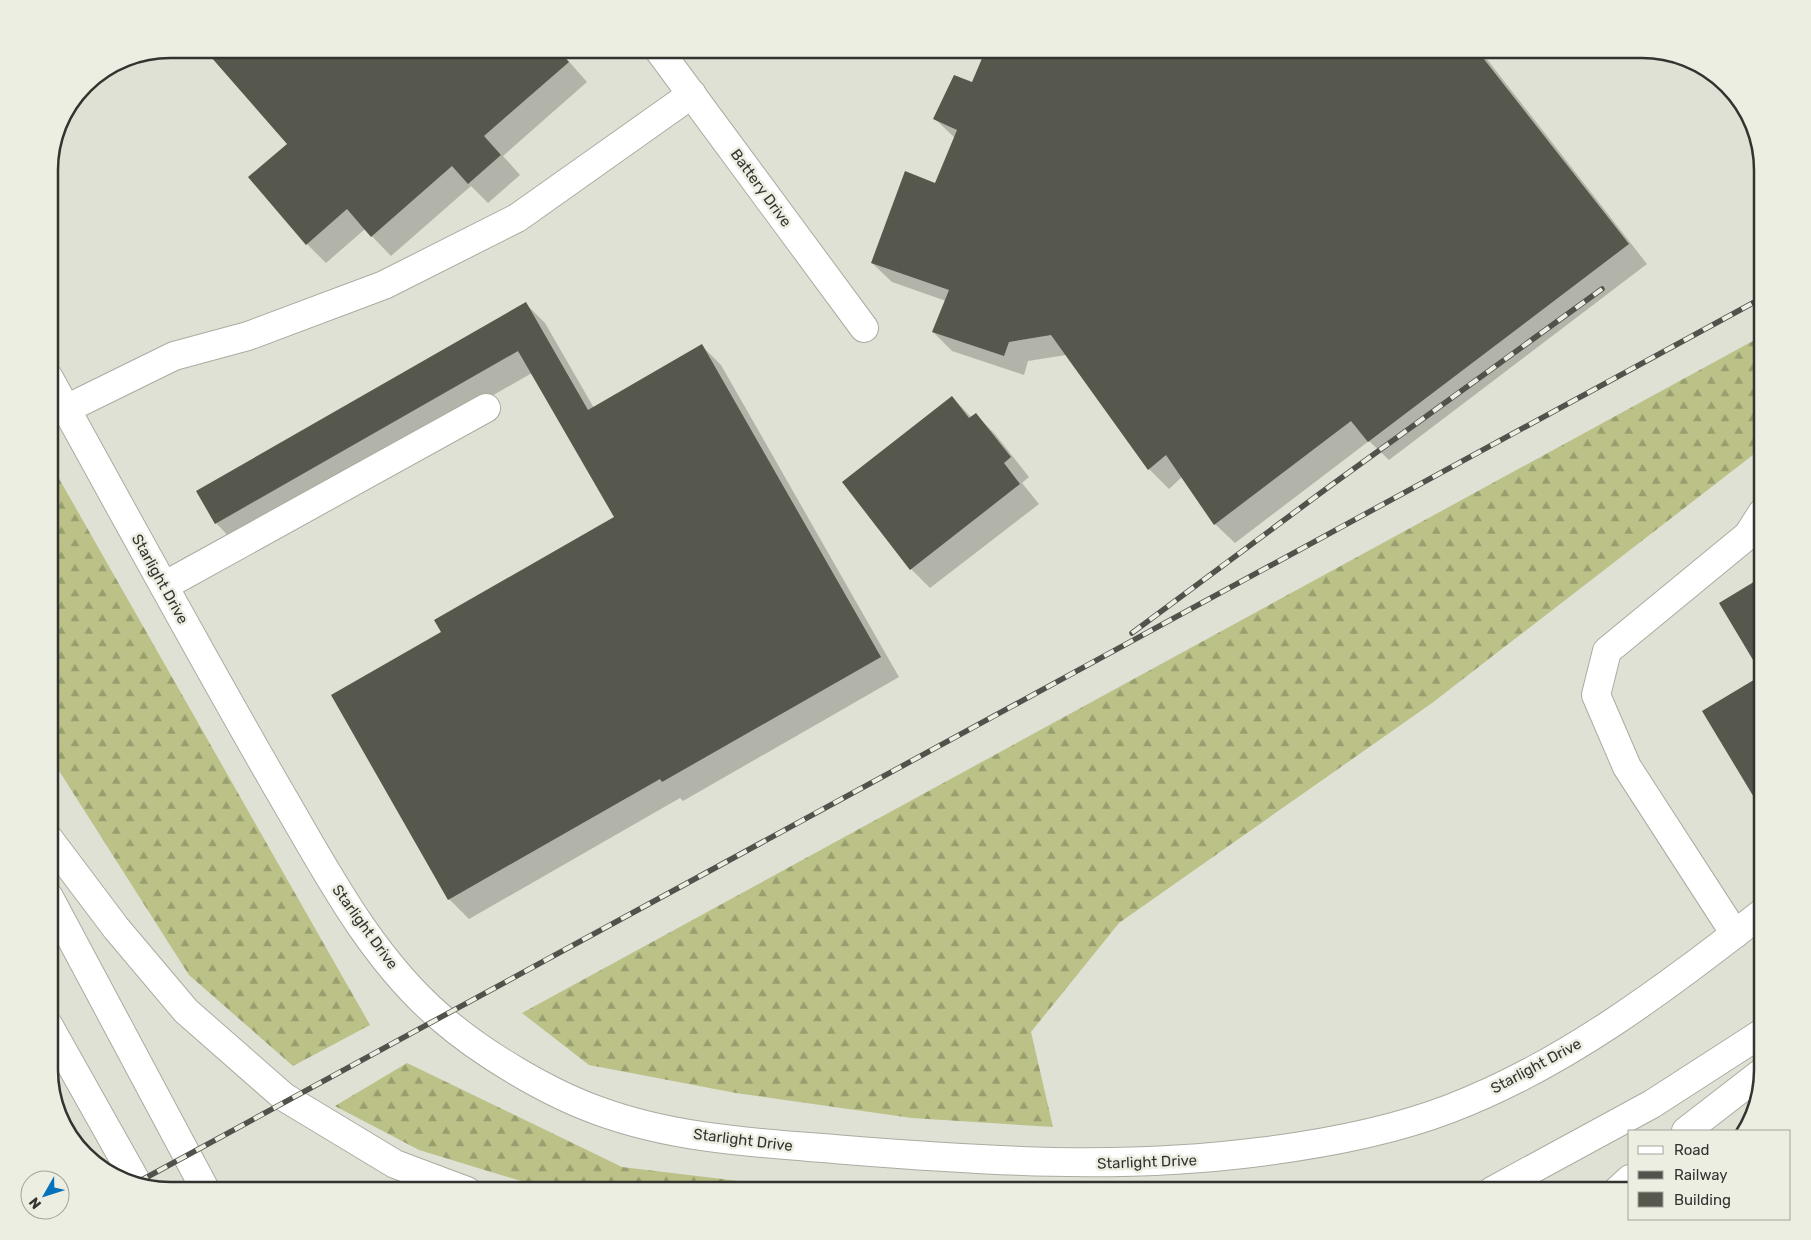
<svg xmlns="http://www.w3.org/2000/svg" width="1811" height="1240" viewBox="0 0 1811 1240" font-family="Rubik,sans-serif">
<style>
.forest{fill:url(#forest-firs)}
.shadow{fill:#0003}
.building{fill:#56574d}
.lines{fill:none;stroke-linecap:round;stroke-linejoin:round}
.minor-casing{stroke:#aaaca1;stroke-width:30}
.highway-casing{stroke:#aaaca1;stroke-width:30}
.minor{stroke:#fff;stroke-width:28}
.highway{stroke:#fff;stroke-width:28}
.rail-casing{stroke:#51524c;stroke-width:5.5}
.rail{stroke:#eceee2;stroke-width:4;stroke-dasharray:11;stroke-linecap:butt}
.labels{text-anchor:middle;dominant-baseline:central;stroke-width:5;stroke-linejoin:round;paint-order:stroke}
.street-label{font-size:15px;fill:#333430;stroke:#eceee2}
.rim{fill:none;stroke:#333430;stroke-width:2.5}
</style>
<defs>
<pattern id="forest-firs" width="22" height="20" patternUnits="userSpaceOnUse" patternTransform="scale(1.25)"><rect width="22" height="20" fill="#bbc187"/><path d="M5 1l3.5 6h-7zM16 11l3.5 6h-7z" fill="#999e6f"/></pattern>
</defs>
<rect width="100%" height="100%" fill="#dfe1d5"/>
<g class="forest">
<path d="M1762 336V448L1432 703 1119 923 1031 1032 1053 1127 912 1118 736 1093 589 1065 522 1013Z"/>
<path d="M49 461 370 1025 293 1066 189 975 49 755Z"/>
<path d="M407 1063 622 1167 822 1191H554L419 1150 335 1106Z"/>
</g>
<g class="shadow">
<path d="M205 49H558L587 82 503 156 520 175 488 203 471 186 391 256 365 229 326 263 307 244 288 144Z"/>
<path d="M980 49H1479L1647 264 1389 460 1369 441 1235 543 1215 524 1183 476 1169 489 1149 469 1066 355 1028 361 1024 375 952 351 933 332 946 301 892 282 872 263 936 184 955 138 935 119 973 83 986 52Z"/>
<path d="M526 304 545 323 594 408 702 346 721 365 899 677 683 801 680 798 469 919 449 899 333 696 443 633 615 517 532 373 235 543 216 523Z"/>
<path d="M952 397 972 418 976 415 995 434 1029 477 1022 483 1039 504 930 588 911 569Z"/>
<path d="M1762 578V672L1721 603Z"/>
<path d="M1762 677V805L1756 798 1704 711Z"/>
</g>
<g class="building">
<path d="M204 49H557L569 62 484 136 501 155 468 184 452 166 371 237 347 209 306 245 248 177 287 144Z"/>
<path d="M986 49H1476L1629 244 1368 442 1351 421 1214 525 1166 455 1148 470 1051 335 1009 342 1004 356 932 332 949 290 871 263 905 171 935 183 957 130 933 119 954 75 972 82Z"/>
<path d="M526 302 588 410 702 344 881 657 662 782 660 779 448 900 331 695 441 632 434 620 614 517 518 351 215 524 196 491Z"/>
<path d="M952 396 969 418 976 413 1011 457 1004 463 1020 484 910 570 842 482Z"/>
<path d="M1762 577V675L1719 603Z"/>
<path d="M1762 675V794L1755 799 1702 711Z"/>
</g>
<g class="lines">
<g class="minor-casing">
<g id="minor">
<path d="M658 49 864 328"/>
<path d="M49 378C125 515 199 652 277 787 324 867 369 956 440 1017 481 1053 548 1093 599 1111 678 1140 763 1143 846 1150 985 1161 1120 1170 1259 1152 1323 1144 1389 1132 1449 1109 1565 1065 1665 988 1762 913"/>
<path d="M66 409 174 356 248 336 384 285 517 218 692 94"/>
<path d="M164 586 486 408"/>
<path d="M1735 934 1627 767 1596 695 1607 651 1748 535 1762 513"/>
</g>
</g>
<g class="highway-casing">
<g id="highway">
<path d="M49 839 116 928 186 1011 284 1097 395 1164 467 1191"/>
<path d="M49 897 206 1191"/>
<path d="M49 1026 136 1181"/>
<path d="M1686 1131 1761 1073"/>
<path d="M1492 1191 1652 1104 1762 1033"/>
<path d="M1617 1191 1630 1179"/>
</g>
</g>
<use href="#minor" class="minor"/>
<use href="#highway" class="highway"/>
<g class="rail-casing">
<g id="rail">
<path d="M1132 633 1330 486 1602 289"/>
<path d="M138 1182 1762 298"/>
</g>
</g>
<use href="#rail" class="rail"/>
</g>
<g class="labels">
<g class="street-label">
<text transform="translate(761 188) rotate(54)">Battery Drive</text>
<text transform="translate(160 579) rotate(61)">Starlight Drive</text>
<text transform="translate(365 927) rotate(54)">Starlight Drive</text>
<text transform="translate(1536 1066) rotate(-28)">Starlight Drive</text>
<text transform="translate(743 1140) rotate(7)">Starlight Drive</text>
<text transform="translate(1147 1162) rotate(-2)">Starlight Drive</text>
</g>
</g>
<path d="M0 0H1811V1240H0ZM170 58H1642A112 112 0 0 1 1754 170V1070A112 112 0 0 1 1642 1182H170A112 112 0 0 1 58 1070V170A112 112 0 0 1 170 58Z" fill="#eceee2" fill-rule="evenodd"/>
<path class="rim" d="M170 58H1642A112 112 0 0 1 1754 170V1070A112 112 0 0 1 1642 1182H170A112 112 0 0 1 58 1070V170A112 112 0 0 1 170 58Z"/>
<rect x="1628" y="1130" width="162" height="90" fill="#eceee2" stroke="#a2a49b"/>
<rect x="1638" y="1146" width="25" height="8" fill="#ffffff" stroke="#a2a49b"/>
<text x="1674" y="1155" font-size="15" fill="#333430">Road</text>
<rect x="1638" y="1171" width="25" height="8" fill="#51524c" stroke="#a2a49b"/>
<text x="1674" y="1180" font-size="15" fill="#333430">Railway</text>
<rect x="1638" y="1192" width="25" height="15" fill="#56574d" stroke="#a2a49b"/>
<text x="1674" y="1205" font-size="15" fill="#333430">Building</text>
<g transform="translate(45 1195) rotate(231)"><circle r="24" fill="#eceee2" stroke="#a2a49b"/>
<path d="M0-4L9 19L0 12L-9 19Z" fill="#0272bd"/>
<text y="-8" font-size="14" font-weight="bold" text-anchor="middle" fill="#333430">N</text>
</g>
</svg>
